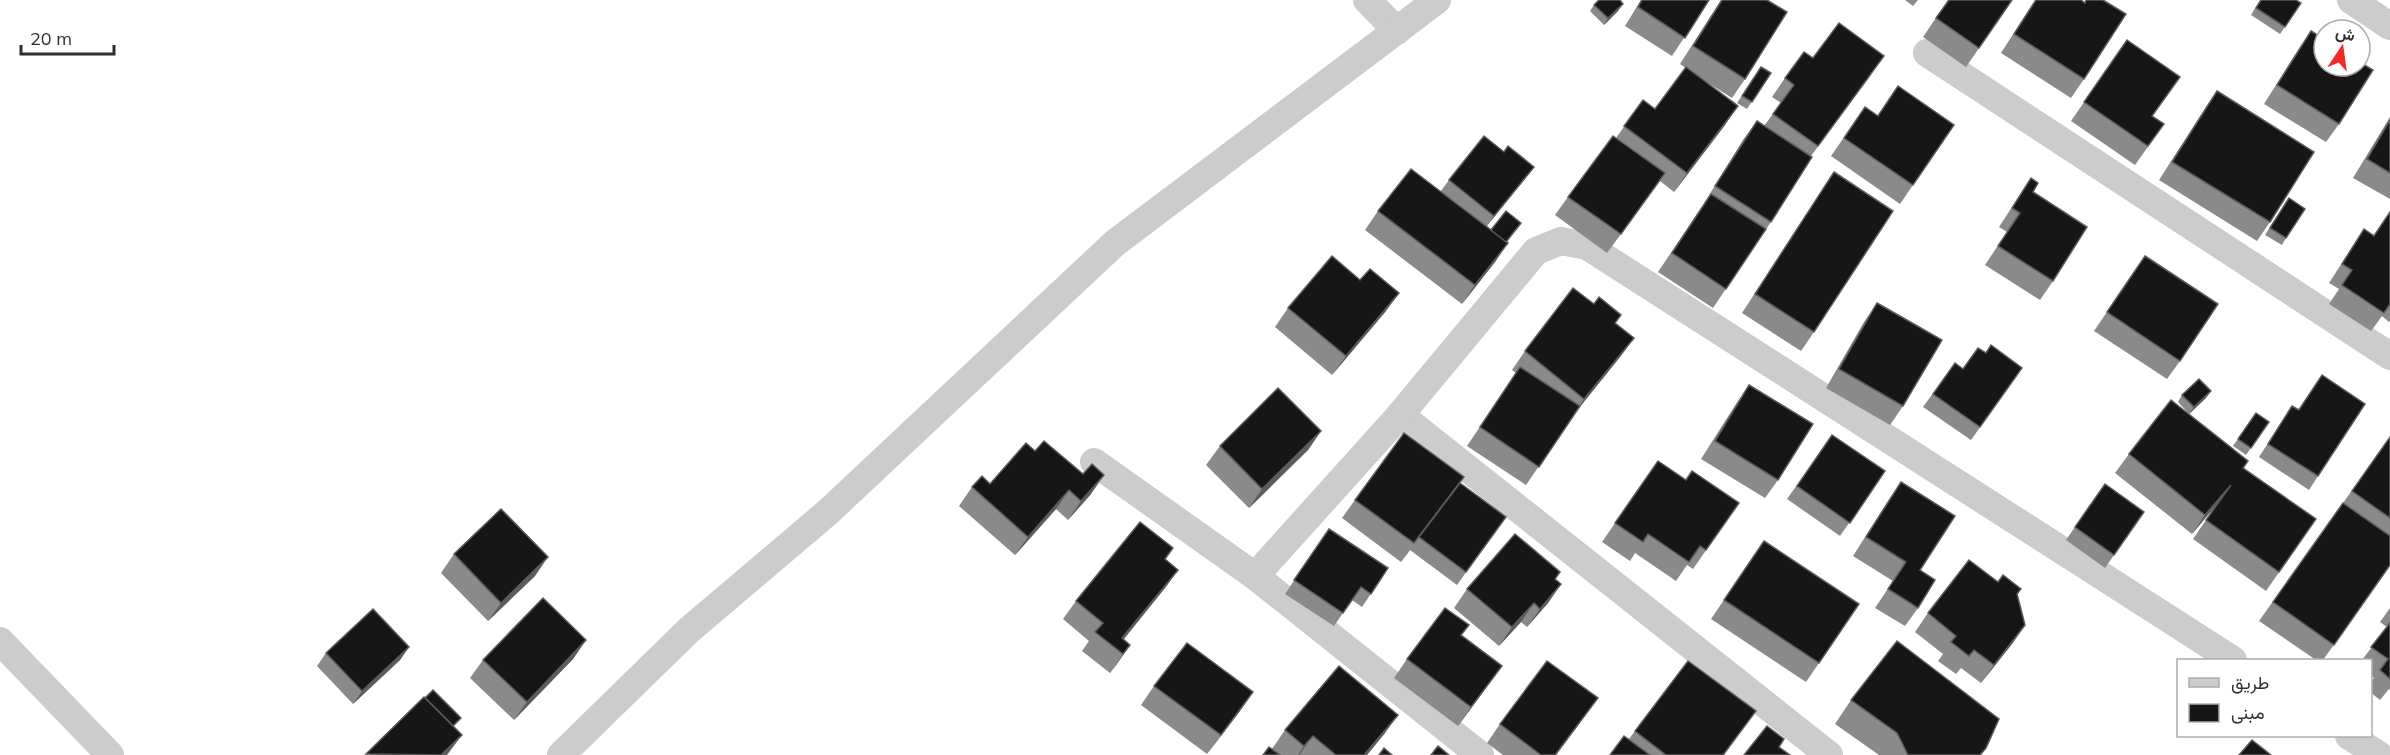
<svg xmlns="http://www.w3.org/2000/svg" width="2390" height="755" viewBox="0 0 2390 755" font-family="Mulish,Vazirmatn,sans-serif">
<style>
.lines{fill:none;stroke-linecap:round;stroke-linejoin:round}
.street{stroke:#ccc;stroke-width:28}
.wall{fill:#8a8a8a}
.shaded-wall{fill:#5c5c5c}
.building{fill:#161616;stroke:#5c5c5c;stroke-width:1.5}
</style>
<rect width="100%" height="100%" fill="#fff"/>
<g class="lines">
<g class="street">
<path d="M1367 0 1397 31"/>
<path d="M2351 0 2390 26"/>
<path d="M1927 53 2390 356"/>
<path d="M1400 415 1829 755"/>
<path d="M1094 462 1255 576 1480 755"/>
<path d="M1255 576 1400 415 1536 251 1561 241 1587 246 2233 660"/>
<path d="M0 641 110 755"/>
<path d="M2349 736 2379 755"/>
<path d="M561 755 689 630 828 512 1115 243 1437 0"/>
</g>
</g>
<g class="wall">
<path d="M1641 0H1709L1672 56 1625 26Z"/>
<path d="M1721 0H1767L1745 79 1732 98 1697 76 1725 125 1674 192 1660 181 1607 253 1555 215 1568 197 1616 138 1643 100 1655 109 1686 68 1680 64Z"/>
<path d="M1905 0H1918L1913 6Z"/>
<path d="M1948 0H2012L1966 67 1923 37Z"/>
<path d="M2035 0H2081L2084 2V79L2071 98 2001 53Z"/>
<path d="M2260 0 2301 3 2280 34 2251 15Z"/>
<path d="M1594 5 1618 11 1604 25 1590 11Z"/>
<path d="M2311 31 2339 124 2326 142 2264 104 2298 50Z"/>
<path d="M2127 40 2152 116 2164 124 2135 165 2071 121Z"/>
<path d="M1813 58 1871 75 1811 156 1771 222 1713 308 1658 272 1703 205 1743 140 1757 121 1764 126 1781 103 1772 97 1785 78Z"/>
<path d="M1761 67 1771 73 1747 109 1737 103Z"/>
<path d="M2217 91 2270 222 2257 241 2159 180 2204 110Z"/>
<path d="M1865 107 1878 116 1954 125 1900 204 1831 156Z"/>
<path d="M2390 117V199L2353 178Z"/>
<path d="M1504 152 1534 167 1524 180 1487 226 1491 230 1521 223 1507 242 1495 262 1462 304 1365 230 1378 211 1441 191 1449 180Z"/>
<path d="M1834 172 1814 332 1801 351 1742 313Z"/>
<path d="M2031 178 2033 192 2053 281 2040 300 1985 265 2007 232 1999 227Z"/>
<path d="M2284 205 2286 238 2282 245 2265 235Z"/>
<path d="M2390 211V321L2389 322 2382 316 2371 331 2329 304 2339 289 2329 283 2364 229 2374 235Z"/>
<path d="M2145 256 2180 361 2167 379 2094 331Z"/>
<path d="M1877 303 1903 406 1890 425 1826 388 1864 322Z"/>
<path d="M1288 308 1386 311 1332 375 1275 327Z"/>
<path d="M1615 324 1634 338 1620 357 1578 409 1526 485 1467 446 1516 373 1512 370 1525 351Z"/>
<path d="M1986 353 2022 368 1971 440 1923 407 1955 363 1963 369Z"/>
<path d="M2322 375 2318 476 2309 490 2259 457 2292 406 2298 410Z"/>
<path d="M1749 385 1778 480 1765 498 1701 459 1736 404Z"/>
<path d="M2182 395 2206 398 2189 414 2178 402Z"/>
<path d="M2256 413 2269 422 2246 455 2233 446Z"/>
<path d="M1321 431 1308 450 1249 508 1206 465 1220 446Z"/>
<path d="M1832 435 1885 471 1840 536 1787 499Z"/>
<path d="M2390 437V566L2323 660H2316L2259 621Z"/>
<path d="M1035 451 1083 474 1091 494 1068 520 1056 509 1015 555 959 506 972 487 990 484Z"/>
<path d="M2129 454 2248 461 2244 468 2316 519 2266 591 2193 539 2217 504 2192 534 2115 473Z"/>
<path d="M1658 461 1685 480 1739 503 1693 569 1687 565 1676 581 1635 553 1630 561 1602 542Z"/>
<path d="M1901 482 1920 570 1918 608 1905 626 1875 608 1893 581 1853 556 1888 501Z"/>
<path d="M1460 483 1506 517 1457 585 1410 550 1411 549 1401 562 1342 518 1355 500Z"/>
<path d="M2105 484 2144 512 2105 568 2066 540Z"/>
<path d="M1329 529 1388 568 1362 607 1352 600 1334 626 1285 594Z"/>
<path d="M1764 541 1819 663 1806 682 1711 619Z"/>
<path d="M1173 548 1165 559 1178 570 1165 588 1123 639 1130 645 1110 673 1082 651 1089 641 1063 619 1076 601Z"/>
<path d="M454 554 535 576 488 621 441 573Z"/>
<path d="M1560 572 1555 579 1561 584 1548 603 1527 627 1521 622 1499 646 1454 608 1467 589Z"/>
<path d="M1998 582 2017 594 2025 625 2012 644 1981 683 1961 668 1956 674 1938 661 1943 654 1915 632 1928 613Z"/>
<path d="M2390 608V690L2389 689 2380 700 2370 692V683L2374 678 2370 675V660H2362L2387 627 2380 622Z"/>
<path d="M1469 625 1461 635 1502 666 1458 726 1394 678 1407 659Z"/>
<path d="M586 640 573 659 514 720 470 678 483 660Z"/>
<path d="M409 647 400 660 353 704 317 666 326 653Z"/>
<path d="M1154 686 1240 711 1207 754 1141 705Z"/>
<path d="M1851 700 1986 748 1981 755H1879L1835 724Z"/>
<path d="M1584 717 1556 755H1503L1487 743 1500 724Z"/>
<path d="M1285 730 1385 733 1367 755H1263L1272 749Z"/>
<path d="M1742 730 1724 755H1610L1629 739 1635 731Z"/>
</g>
<g class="shaded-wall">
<path d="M1623 4 1618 11 1604 25 1608 18Z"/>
<path d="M1738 106 1725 125 1674 192 1687 173Z"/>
<path d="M1534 167 1524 180 1484 229 1494 216Z"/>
<path d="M1508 243 1495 262 1462 304 1475 285Z"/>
<path d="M1399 293 1386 311 1332 375 1346 356Z"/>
<path d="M1634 338 1620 357 1571 418 1584 399Z"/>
<path d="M2211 391 2206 398 2189 414 2194 407Z"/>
<path d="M1321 431 1308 450 1249 508 1262 489Z"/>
<path d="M1104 475 1091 494 1068 520 1081 501Z"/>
<path d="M2231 485 2218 503 2192 534 2205 515Z"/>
<path d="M1069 490 1056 509 1015 555 1028 537Z"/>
<path d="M548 557 535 576 488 621 501 603Z"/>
<path d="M1178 570 1165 588 1116 649 1122 638Z"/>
<path d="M1561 584 1548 603 1527 627 1540 609Z"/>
<path d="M1534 603 1521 622 1499 646 1512 627Z"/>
<path d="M2025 625 2012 644 1981 683 1994 665Z"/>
<path d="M586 640 573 659 514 720 527 702Z"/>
<path d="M1130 645 1117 664 1110 673 1123 654Z"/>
<path d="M409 647 400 660 353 704 362 691Z"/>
<path d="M1502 666 1489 684 1458 726 1471 707Z"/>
<path d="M1253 692 1240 711 1207 754 1221 735Z"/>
<path d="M1598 698 1556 755H1555Z"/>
<path d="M1398 715 1385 733 1367 755H1364Z"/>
<path d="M462 735 447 755H441Z"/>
<path d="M1313 736 1299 755H1298L1304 746Z"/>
</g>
<g class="building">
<path d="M1599 0H1620L1623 4 1608 18 1594 5Z"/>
<path d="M1642 0H1709L1685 38 1638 7Z"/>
<path d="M1722 0H1767L1787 12 1745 79 1693 46Z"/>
<path d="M1949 0H2012L1979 48 1936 18Z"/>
<path d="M2036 0H2081L2085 3 2086 0H2103L2126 14 2084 79 2014 34Z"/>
<path d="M2261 0H2296L2301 3 2285 27 2256 8Z"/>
<path d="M1839 23 1884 56 1818 146 1773 114 1794 85 1785 78 1804 52 1813 58Z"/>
<path d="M2311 31 2324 39V66H2360V62L2373 70 2339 124 2277 85Z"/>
<path d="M2127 40 2180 77 2152 116 2164 124 2148 146 2084 102Z"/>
<path d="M1686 67 1738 106 1687 173 1624 126 1643 100 1655 109Z"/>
<path d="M1761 67 1771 73 1752 102 1742 96Z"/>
<path d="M1898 86 1954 125 1913 185 1844 138 1865 107 1878 116Z"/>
<path d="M2217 91 2314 152 2270 222 2172 162Z"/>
<path d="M2390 120V173L2367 159Z"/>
<path d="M1757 121 1812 157 1771 222 1715 186Z"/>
<path d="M1484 136 1504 152 1508 146 1534 167 1494 216 1449 180Z"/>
<path d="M1613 136 1665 173 1621 234 1568 197Z"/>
<path d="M1411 169 1508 243 1475 285 1378 211Z"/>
<path d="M1834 172 1893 211 1814 332 1755 294Z"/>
<path d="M2031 178 2038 183 2033 192 2087 227 2053 281 1998 246 2020 213 2012 208Z"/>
<path d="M1711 194 1766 229 1726 289 1672 253Z"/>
<path d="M2289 198 2305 209 2286 238 2270 228Z"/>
<path d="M1506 211 1521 223 1506 242 1491 230Z"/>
<path d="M2390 212V304L2384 313 2342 285 2352 270 2342 264 2364 229 2374 236Z"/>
<path d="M1332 256 1360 280 1370 269 1399 293 1346 356 1288 308Z"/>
<path d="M2145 256 2218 304 2180 361 2107 312Z"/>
<path d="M1573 288 1594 304 1599 297 1621 315 1615 323 1634 338 1584 399 1525 351Z"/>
<path d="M1877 303 1942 340 1903 406 1839 369Z"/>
<path d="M1991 345 2022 368 1980 427 1933 394 1955 363 1963 369 1978 348 1986 353Z"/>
<path d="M1520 367 1580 406 1539 467 1480 427Z"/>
<path d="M2322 375 2365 404 2318 476 2268 444 2292 406 2299 410Z"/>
<path d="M2199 379 2211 391 2194 407 2182 395Z"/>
<path d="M1749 385 1813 424 1778 480 1715 441Z"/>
<path d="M1278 388 1321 431 1262 489 1220 446Z"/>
<path d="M2171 400 2248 461 2243 468 2316 519 2279 572 2206 520 2231 485 2205 515 2129 454Z"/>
<path d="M2256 413 2269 422 2251 448 2238 439Z"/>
<path d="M1404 433 1464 477 1414 543 1355 500Z"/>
<path d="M1832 435 1885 471 1850 523 1797 486Z"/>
<path d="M2390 437V518L2352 491Z"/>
<path d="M1044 441 1083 474 1092 464 1104 475 1081 501 1069 490 1028 537 972 487 982 476 990 484 1026 443 1035 451Z"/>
<path d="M1658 461 1686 480 1692 471 1739 503 1706 550 1700 546 1689 562 1648 534 1643 542 1615 523Z"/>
<path d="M1901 482 1955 516 1920 570 1935 580 1918 608 1888 589 1906 562 1866 537Z"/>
<path d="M1460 483 1506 517 1466 572 1419 537Z"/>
<path d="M2105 484 2144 512 2114 555 2075 527Z"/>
<path d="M2343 503 2390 536V565L2334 645 2273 602Z"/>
<path d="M501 509 548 557 501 603 454 554Z"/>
<path d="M1140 522 1173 548 1165 559 1178 570 1122 638 1130 645 1123 654 1095 632 1103 623 1076 601Z"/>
<path d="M1329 529 1388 568 1371 594 1361 587 1343 613 1294 580Z"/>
<path d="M1515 534 1560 572 1555 579 1561 584 1540 609 1534 603 1512 627 1467 589Z"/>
<path d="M1764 541 1859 604 1819 663 1724 600Z"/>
<path d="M1969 560 1998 582 2003 575 2021 589 2017 594 2025 625 1994 665 1974 650 1969 656 1951 642 1956 636 1928 613Z"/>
<path d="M543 598 586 640 527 702 483 660Z"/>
<path d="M1445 608 1469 625 1461 635 1502 666 1471 707 1407 659Z"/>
<path d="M373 609 409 647 362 691 326 653Z"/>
<path d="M2390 623V679L2380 670 2388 659 2371 647Z"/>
<path d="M1897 641 1999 719 1986 748 1980 755H1908L1897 733 1851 700Z"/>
<path d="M1187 643 1253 692 1221 735 1154 686Z"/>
<path d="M1547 661 1598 698 1555 755H1541L1500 724Z"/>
<path d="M1688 661 1756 711 1723 755H1666L1635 731Z"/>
<path d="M1339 666 1398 715 1364 755H1336L1313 736 1304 746 1285 730Z"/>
<path d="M433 690 461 718 453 726 425 698Z"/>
<path d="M424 697 462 735 441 755 366 754Z"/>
<path d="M1767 726 1784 739 1779 747 1790 755H1744Z"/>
<path d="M1624 736 1650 755H1610Z"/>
<path d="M2252 740 2271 755H2239Z"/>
<path d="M1438 746 1449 755H1431Z"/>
<path d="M1269 747 1280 755H1263Z"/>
<path d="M1384 748 1392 755H1379Z"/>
</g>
<rect x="2177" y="659" width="195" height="78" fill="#ffffff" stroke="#acacac" stroke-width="1.5"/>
<rect x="2189" y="678" width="30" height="9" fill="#cccccc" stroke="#acacac" stroke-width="1.5"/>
<text x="2231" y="689" font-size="18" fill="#2f2f2f">طريق</text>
<rect x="2189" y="704" width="30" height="18" fill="#161616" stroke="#acacac" stroke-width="1.5"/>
<text x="2231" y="719" font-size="18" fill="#2f2f2f">مبنى</text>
<g transform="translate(2342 48) rotate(13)"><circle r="28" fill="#ffffff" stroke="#acacac" stroke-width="1.5"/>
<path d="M0-4.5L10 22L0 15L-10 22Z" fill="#f52921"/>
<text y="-9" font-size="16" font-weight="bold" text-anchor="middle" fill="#2f2f2f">ش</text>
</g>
<path d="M21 45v9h93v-9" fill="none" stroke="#2f2f2f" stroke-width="3"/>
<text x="30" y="45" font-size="18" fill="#2f2f2f" stroke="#ffffff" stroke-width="4.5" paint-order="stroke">20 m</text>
</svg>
